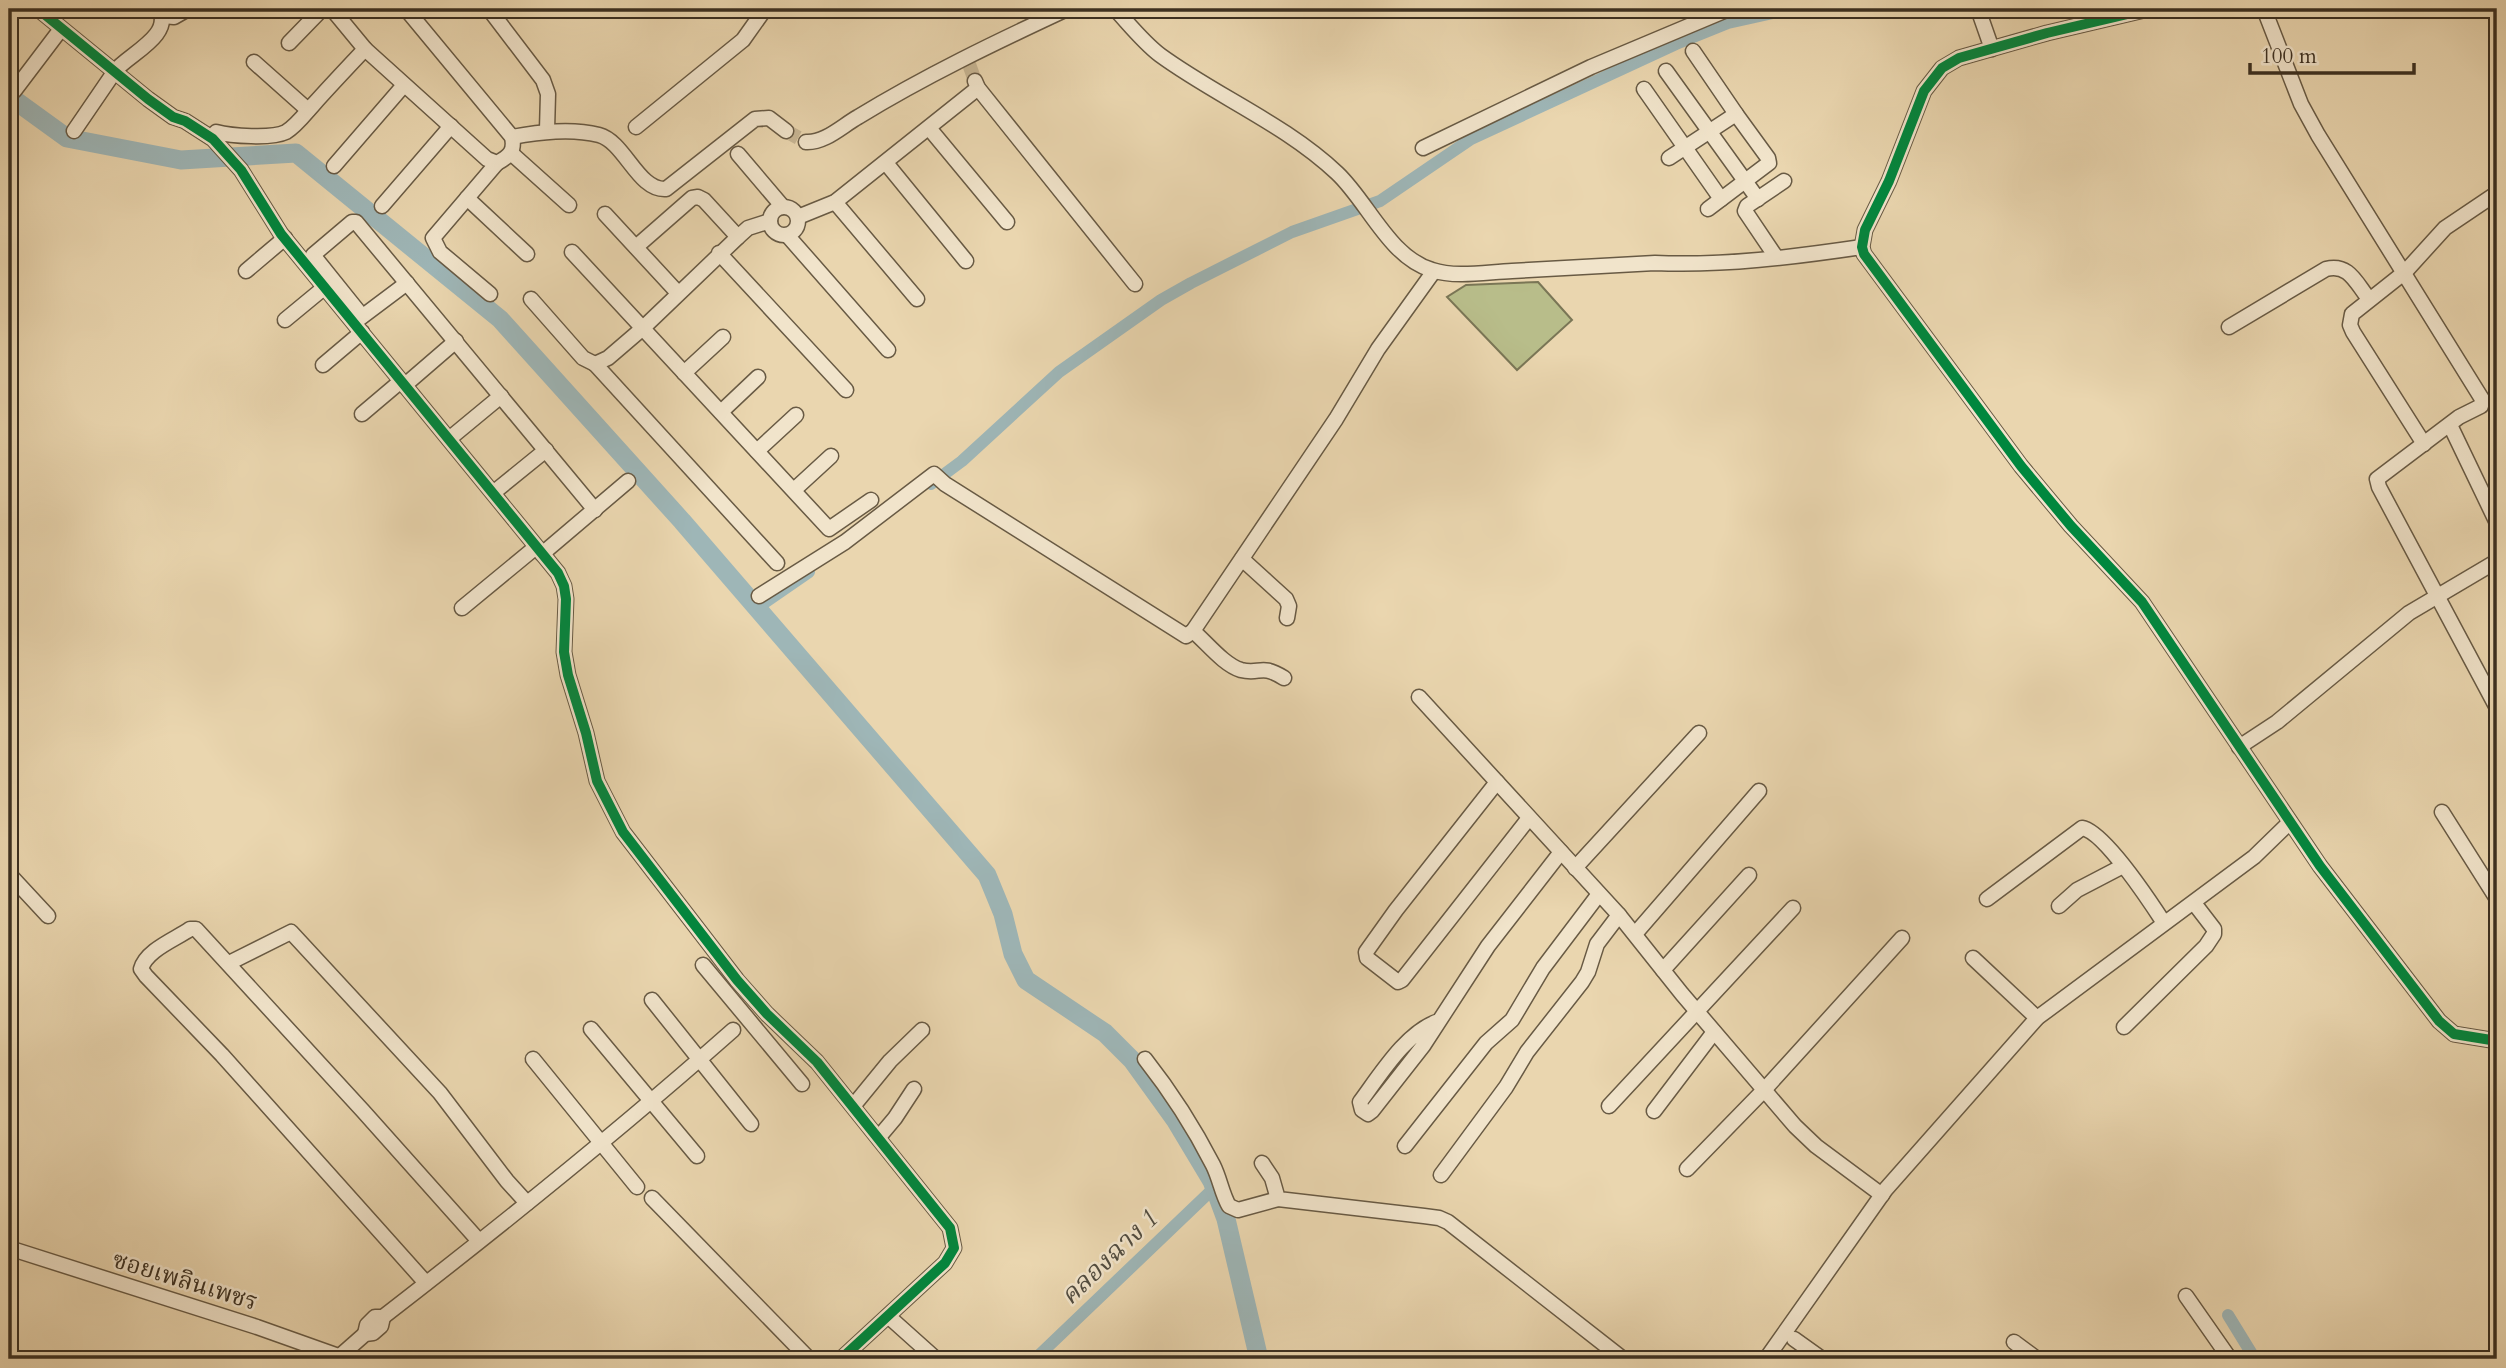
<svg xmlns="http://www.w3.org/2000/svg" width="2506" height="1368" viewBox="0 0 2506 1368" font-family="Cardo,'Noto Serif Thai',serif">
<style>
.green{fill:#b8bd8a;stroke:#7a7656;stroke-width:2}
.lines{fill:none;stroke-linecap:round;stroke-linejoin:round}
.canal{stroke:#9eb6b7;stroke-width:12}
.river{stroke:#9eb6b7;stroke-width:19}
.minor-tunnel{stroke:#c7b593;stroke-width:14;stroke-dasharray:14 7;stroke-linecap:butt}
.minor-casing{stroke:#685a44;stroke-width:17}
.minor{stroke:#f1e4cb;stroke-width:14}
.cycleway-casing{stroke:#f1e4cb;stroke-width:15}
.cycleway{stroke:#00873e;stroke-width:10}
.labels{text-anchor:middle;dominant-baseline:central;stroke-width:5;stroke-linejoin:round;paint-order:stroke}
.street-label{font-size:24px;fill:#3c3021;stroke:#f1e4cb}
.water-label{font-size:26px;font-style:italic;fill:#504b3f;stroke:#f1e4cb}
</style>
<rect width="100%" height="100%" fill="#ead6af"/>
<filter id="stains"><feTurbulence type="fractalNoise" baseFrequency=".00286" numOctaves="4"/><feColorMatrix values="0 0 0 0 .2 0 0 0 0 .09 0 0 0 0 .02 0 0 0 .5 -.17"/></filter>
<radialGradient id="worn" r=".72"><stop offset=".6" stop-color="#630" stop-opacity="0"/><stop offset="1" stop-color="#630" stop-opacity=".3"/></radialGradient>
<path class="green" d="M1538 282 1572 320 1517 370 1447 297 1466 285Z"/>
<g class="lines">
<g class="canal">
<path d="M931 484 962 461 1059 372 1161 300 1191 283 1292 232 1380 201 1471 139 1676 44 1728 23 1790 9"/>
<path d="M757 608 809 572"/>
<path d="M2228 1315 2255 1359"/>
<path d="M1035 1359 1214 1188"/>
</g>
<path class="river" d="M9 96 67 138 181 160 296 153 500 319 682 521 987 875 1003 914 1013 954 1026 980 1105 1033 1132 1060 1176 1121 1212 1181 1226 1219 1259 1359"/>
<g class="minor-tunnel">
<path d="M969 64 975 81"/>
<path d="M786 131 806 142"/>
</g>
<g class="minor-casing">
<g id="minor">
<path d="M38 9 148 99 173 117 185 121 213 139 241 170 281 234 558 573 564 586 566 599 564 652 568 675 586 733 597 781 623 832 737 980 767 1014 817 1062 950 1228 954 1248 945 1263 841 1359"/>
<path d="M489 9 543 80 548 94 547 130"/>
<path d="M1115 9C1129 24 1143 42 1160 55 1216 96 1285 124 1337 173 1368 202 1389 257 1432 270 1456 278 1487 272 1512 271 1559 268 1607 266 1655 263 1724 266 1794 257 1862 247"/>
<path d="M1978 9 1992 49"/>
<path d="M2149 9 2047 33 1959 58 1942 68 1924 91 1889 181 1865 230 1862 247 1864 254 2021 466 2071 526 2142 602 2320 866 2439 1021 2454 1034 2497 1041"/>
<path d="M2264 9 2301 104 2318 135 2482 399 2481 406 2459 417 2377 479 2379 487 2497 708"/>
<path d="M163 16 174 17 188 9"/>
<path d="M289 43 322 9"/>
<path d="M365 49 487 159 497 163C510 156 515 151 512 137L406 9"/>
<path d="M1693 51 1736 114"/>
<path d="M254 62 308 110"/>
<path d="M1666 71 1758 199"/>
<path d="M975 81 978 88 1135 284"/>
<path d="M1644 89 1721 199"/>
<path d="M14 91 61 29"/>
<path d="M636 127 743 40 765 9"/>
<path d="M929 128 1007 222"/>
<path d="M74 131 115 71C129 54 174 35 159 9"/>
<path d="M216 132C231 136 272 139 286 132 296 126 305 114 313 105 330 86 347 68 365 49L332 9"/>
<path d="M512 137C540 132 571 128 599 135 625 142 638 191 666 189L755 119 769 118 786 131"/>
<path d="M806 142C825 143 842 126 858 117 925 76 996 42 1067 9"/>
<path d="M1423 148 1591 67 1729 9"/>
<path d="M511 153 569 205"/>
<path d="M738 154 783 207"/>
<path d="M1669 158 1736 114 1768 158 1769 163 1708 209"/>
<path d="M886 163 966 261"/>
<path d="M334 166 404 85"/>
<path d="M467 198 527 254"/>
<path d="M835 202 917 299"/>
<path d="M382 206 451 126"/>
<circle cx="784" cy="221" r="14"/>
<path d="M605 214 678 293"/>
<path d="M798 217 835 202 978 88"/>
<path d="M787 235 888 350"/>
<path d="M636 247 692 198 698 197 704 200 738 237"/>
<path d="M572 252 829 529 871 500"/>
<path d="M719 253 846 390"/>
<path d="M1776 257 1745 211 1747 206 1784 181"/>
<path d="M246 271 285 238"/>
<path d="M490 294 440 252 433 238 497 163"/>
<path d="M531 299 583 358 595 364 608 358 643 328 738 237 748 228 770 221"/>
<path d="M362 316 313 255 352 222H356L595 510"/>
<path d="M285 320 325 287"/>
<path d="M355 322 407 283"/>
<path d="M2229 327 2326 269C2349 263 2356 283 2369 299"/>
<path d="M595 364 777 563"/>
<path d="M323 365 362 332"/>
<path d="M684 373 723 337"/>
<path d="M405 385 456 341"/>
<path d="M721 412 758 377"/>
<path d="M362 414 401 381"/>
<path d="M2450 425 2497 523"/>
<path d="M449 439 501 396"/>
<path d="M2424 444 2353 332 2350 325 2352 314 2405 272 2445 228 2497 193"/>
<path d="M757 451 796 415"/>
<path d="M794 490 831 456"/>
<path d="M493 493 546 450"/>
<path d="M542 554 628 481"/>
<path d="M1242 559 1286 599 1289 606 1287 618"/>
<path d="M759 596 845 542 934 474 945 484 1186 636 1193 631 1336 419 1378 349 1434 271"/>
<path d="M462 608 536 547"/>
<path d="M1193 631C1207 643 1224 665 1241 670 1261 675 1260 663 1284 678"/>
<path d="M1419 697 1619 915 1682 994 1795 1126 1816 1146 1882 1195"/>
<path d="M2239 747 2277 722 2409 613 2497 561"/>
<path d="M1497 782 1396 910 1366 952 1367 958 1398 982 1402 980 1529 818"/>
<path d="M2442 812 2497 899"/>
<path d="M1575 868 1699 733"/>
<path d="M9 874 48 916"/>
<path d="M1987 899 2082 828C2104 831 2151 903 2164 923"/>
<path d="M2059 906 2077 890 2123 866"/>
<path d="M1635 934 1759 791"/>
<path d="M1973 958 2037 1018"/>
<path d="M229 963 291 932 440 1093 507 1181 527 1203"/>
<path d="M703 965 802 1084"/>
<path d="M1663 970 1749 875"/>
<path d="M652 1000 751 1124"/>
<path d="M1439 1021C1407 1031 1380 1075 1360 1102L1362 1110 1368 1114 1372 1111 1423 1046 1488 946 1561 852"/>
<path d="M2124 1027 2206 946 2214 934V929L2194 903"/>
<path d="M591 1029 697 1156"/>
<path d="M533 1059 637 1187"/>
<path d="M1145 1059C1171 1092 1194 1128 1213 1165 1220 1179 1222 1194 1229 1206L1238 1210 1278 1199"/>
<path d="M854 1105 890 1061 922 1030"/>
<path d="M1609 1106 1793 908"/>
<path d="M1654 1111 1714 1032"/>
<path d="M879 1137 895 1118 914 1089"/>
<path d="M1405 1146 1486 1043 1512 1020 1543 968 1599 894"/>
<path d="M1262 1163 1272 1178 1278 1199 1424 1216 1439 1218 1448 1222 1623 1359"/>
<path d="M1687 1169 1765 1089 1902 938"/>
<path d="M1441 1175 1506 1087 1527 1052 1582 982 1588 972 1597 944 1619 915"/>
<path d="M652 1198 809 1359"/>
<path d="M9 1248 257 1327 347 1359"/>
<path d="M426 1283 222 1055 146 976 141 969C146 950 176 939 190 929H196L363 1111 479 1241"/>
<path d="M2186 1296 2230 1359"/>
<path d="M888 1316 936 1359"/>
<path d="M365 1334 367 1325 375 1317H383C502 1225 620 1130 733 1030"/>
<path d="M1794 1339 1822 1359"/>
<path d="M2014 1342 2037 1359"/>
<path d="M340 1356 365 1334 373 1333 381 1326 383 1317"/>
<path d="M1766 1359 1886 1189 2037 1018 2254 857 2290 822"/>
</g>
</g>
<use href="#minor" class="minor"/>
<g class="cycleway-casing">
<g id="cycleway">
<path d="M38 9 148 99 173 117 185 121 213 139 241 170 281 234 558 573 564 586 566 599 564 652 568 675 586 733 597 781 623 832 737 980 767 1014 817 1062 950 1228 954 1248 945 1263 841 1359"/>
<path d="M2149 9 2047 33 1959 58 1942 68 1924 91 1889 181 1865 230 1862 247 1864 254 2021 466 2071 526 2142 602 2320 866 2439 1021 2454 1034 2497 1041"/>
</g>
</g>
<use href="#cycleway" class="cycleway"/>
</g>
<g class="labels">
<g class="street-label">
<text transform="translate(185 1281) rotate(17)">ซอยเพลินเพชร</text>
</g>
<g class="water-label">
<text transform="translate(1109 1257) rotate(-44)">คลองฉาง 1</text>
</g>
</g>
<rect width="2506" height="1368" fill="none" stroke="#ead6af" stroke-width="35"/>
<rect x="10" y="10" width="2485" height="1347" fill="none" stroke="#3c3021" stroke-width="3.5"/>
<rect x="18" y="18" width="2471" height="1333" fill="none" stroke="#3c3021" stroke-width="2"/>
<path d="M2250 63v10h164v-10" fill="none" stroke="#3c3021" stroke-width="3.5"/>
<text x="2261" y="63" font-size="21" fill="#3c3021" stroke="#f1e4cb" stroke-width="5" paint-order="stroke">100 m</text>
<rect width="100%" height="100%" filter="url(#stains)"/>
<rect width="100%" height="100%" fill="url(#worn)"/>
</svg>
